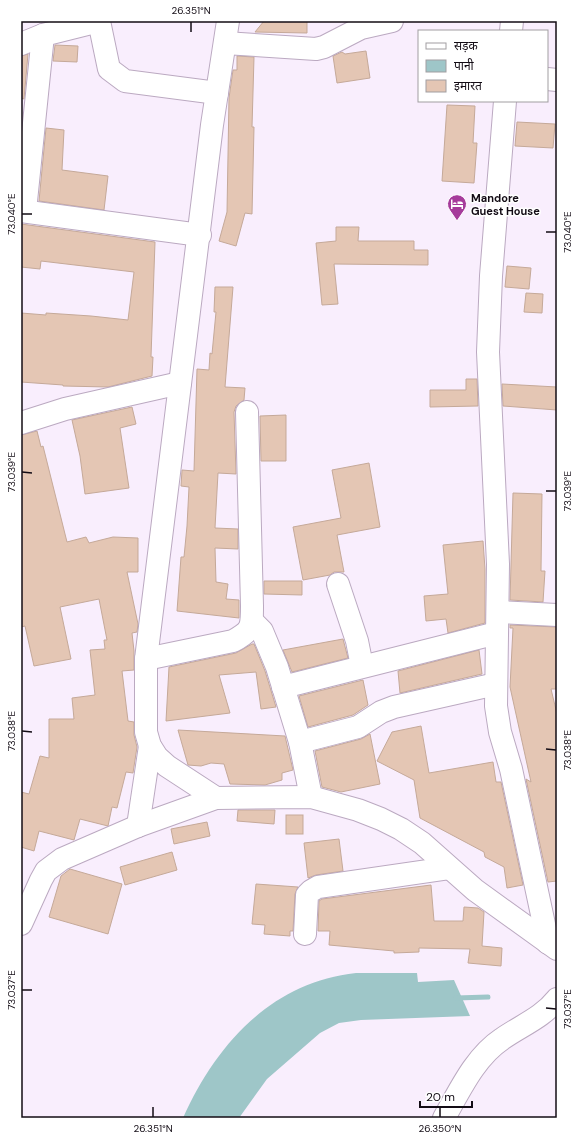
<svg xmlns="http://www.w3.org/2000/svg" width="578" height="1139" viewBox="0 0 578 1139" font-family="'DM Sans','Noto Sans Devanagari',sans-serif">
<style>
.water{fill:#9ec6c8}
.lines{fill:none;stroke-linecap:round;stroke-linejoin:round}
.stream{stroke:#9ec6c8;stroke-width:5}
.building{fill:#e4c6b4;stroke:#c5a999}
.minor-casing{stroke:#bba9c1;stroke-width:24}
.minor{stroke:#fff;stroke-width:22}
.ticks{fill:none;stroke:#130c15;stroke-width:1.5}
.labels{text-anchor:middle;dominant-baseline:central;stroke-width:3;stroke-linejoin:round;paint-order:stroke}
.poi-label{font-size:11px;font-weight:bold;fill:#130c15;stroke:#fff;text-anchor:start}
.neatline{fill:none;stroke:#130c15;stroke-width:1.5}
.ticks-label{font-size:10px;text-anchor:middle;fill:#130c15}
</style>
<rect width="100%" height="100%" fill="#f9eefd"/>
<path class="water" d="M356 973H417L418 982 454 980 470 1016 361 1020 339 1023 320 1033 267 1079 239 1118H183C216 1044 272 982 356 973Z"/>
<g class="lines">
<path class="stream" d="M456 998 488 997"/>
</g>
<g class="building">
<path d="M264 21H307V33L255 32Z"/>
<path d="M55 45 78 46 77 62 53 61Z"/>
<path d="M366 51 370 78 337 83 333 56 342 52 345 54Z"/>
<path d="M28 54 24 99 21 98V56Z"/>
<path d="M237 56 254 57 252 127H254L252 214 245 213 236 246 219 241 227 212 229 98 233 70H237Z"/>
<path d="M447 105 475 106 473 143H477L474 183 442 181Z"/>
<path d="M517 122 555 124 553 148 515 146Z"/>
<path d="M46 128 64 130 62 170 108 176 104 210 39 201Z"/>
<path d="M21 224 155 242 151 357H153L152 376 108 387 63 386V385L21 382V313L46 315V313L91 316 128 320 134 272 41 261 40 269 21 267Z"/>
<path d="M336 227H359L358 241H414V250H428V265L334 264 338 304 322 305 316 243 336 241Z"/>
<path d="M507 266 531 268 529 289 505 287Z"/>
<path d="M215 287H233L225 387 245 388 244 400 236 406 234 412 236 474 218 473 215 528 238 529V549L215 548 216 582 228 584 226 599 239 600V618L177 611 181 557H184L187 526 189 487 181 486 182 470 194 471 197 369 209 370 210 353 212 354 216 312H214Z"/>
<path d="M526 293 543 294 542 313 524 312Z"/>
<path d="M466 379H477L478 406 430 407V390H466Z"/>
<path d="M502 384 557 387V410L503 406Z"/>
<path d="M132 407 136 424 120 428 129 488 85 494 80 456 72 420Z"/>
<path d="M286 415V461H261L260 416Z"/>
<path d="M37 431 41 447 43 446 67 542 86 537 89 543 113 537 138 538V572H127L138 624 137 632 132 633 134 651V670L122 671 128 721 134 722V735L137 747 133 773 126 772 117 808 112 807 108 826 80 819 74 840 39 831 34 851 21 847V792L29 794 40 756 49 758V719H74L72 698 95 695 90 650 105 649 104 640H107L99 599 60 607 71 659 34 666 25 626 21 627V435Z"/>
<path d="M369 463 380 527 337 535 344 572H334L330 575 303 580 293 527 341 518 332 470Z"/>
<path d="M513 493 542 494 541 571H545L543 602 510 600Z"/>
<path d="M483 541 485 569V623L448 633 446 619 426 621 424 596 448 594 443 545Z"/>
<path d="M264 581H302V595L264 594Z"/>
<path d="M510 625 557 627 556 689H551L557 714V881L548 882 526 779 531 782 510 687 513 628H510Z"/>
<path d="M343 639 348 658 292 672 283 650Z"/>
<path d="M252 644H254L265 671 276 707 261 709 256 672 219 675 230 713 166 721 169 667 236 653Z"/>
<path d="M479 650 482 674 400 693 398 671Z"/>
<path d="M363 680 368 705 353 715 308 727 299 696Z"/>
<path d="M421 726 429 773 493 762 496 782H501L523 885 507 888 504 867 485 857 484 852 420 818 414 780 377 761 392 732Z"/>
<path d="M178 730 285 736 293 770 282 773V780L265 785 230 784 224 764 211 763 201 766 188 765Z"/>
<path d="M370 734 380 784 341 792 322 787 315 751 361 739Z"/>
<path d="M238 810H275L274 824 237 821Z"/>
<rect x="286" y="815" width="17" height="19"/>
<path d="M207 822 210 836 174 844 171 829Z"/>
<path d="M339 839 343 871 316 875 308 878 304 843Z"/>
<path d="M172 852 177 870 125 885 120 867Z"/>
<path d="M70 869 122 884 108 934 49 917 61 876Z"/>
<path d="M256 884 298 887 295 894 293 931H290V936L264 934 265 925 252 924Z"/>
<path d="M431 885 434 921H463L464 907 478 908 484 912 482 946 502 948 501 966 468 963 470 949 419 948V952L394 953V951L329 945 330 931H318L319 901 322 899Z"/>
</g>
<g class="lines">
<g class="minor-casing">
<g id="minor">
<path d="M99 21 109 69 125 81 217 93"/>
<path d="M228 21 212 125 146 659V732L150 746 157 757 167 766 216 798 311 797 358 810 381 819 401 829 422 843 475 890 557 949"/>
<path d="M511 31 512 21"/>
<path d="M225 43 316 49 324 47 361 28 392 21"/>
<path d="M21 44 43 35 99 21"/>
<path d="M547 79 557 80"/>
<path d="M505 101 491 276 488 352 498 564 496 706 500 732 511 769 548 943"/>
<path d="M21 211 200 235"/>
<path d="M25 211 43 35"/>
<path d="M21 423 65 409 180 383"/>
<path d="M338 584 357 641 362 666"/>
<path d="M498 612 557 615"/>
<path d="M252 621 262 631 277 667 300 742 311 797"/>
<path d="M146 659 233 641C252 631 252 627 252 606L247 412"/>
<path d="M283 687 497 633"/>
<path d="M300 742 358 727 381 712 394 707 496 684"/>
<path d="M138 826 150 746"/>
<path d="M21 924 41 880 46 871 62 859 138 826 216 798"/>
<path d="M305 934 307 895 311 891 318 887 449 868"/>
<path d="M444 1118C460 1090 475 1057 502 1039 522 1025 542 1018 557 999"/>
</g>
</g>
<use href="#minor" class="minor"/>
</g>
<path class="ticks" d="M191 32V22M22 214H32M546 232H556M22 472 32 473M546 491H556M22 731 32 732M546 749 556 750M22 990H32M546 1008 556 1009M153 1117V1107M440 1117V1107"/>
<defs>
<g id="hotel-pin" transform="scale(1)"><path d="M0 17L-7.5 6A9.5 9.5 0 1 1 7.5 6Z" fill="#a63b9b" stroke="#fff"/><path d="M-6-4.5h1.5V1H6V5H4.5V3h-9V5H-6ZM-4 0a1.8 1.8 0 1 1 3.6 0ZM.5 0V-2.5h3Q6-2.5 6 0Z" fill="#fff"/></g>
</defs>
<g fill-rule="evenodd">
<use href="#hotel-pin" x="457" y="204"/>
</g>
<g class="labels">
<g class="poi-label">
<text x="471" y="198">Mandore<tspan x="471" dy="13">Guest House</tspan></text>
</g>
</g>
<rect width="578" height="1139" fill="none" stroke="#ffffff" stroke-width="44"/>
<rect x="418" y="30" width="130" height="72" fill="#ffffff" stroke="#a19ea1"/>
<rect x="426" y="43" width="20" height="6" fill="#ffffff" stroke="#a19ea1"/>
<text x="454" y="50" font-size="12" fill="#130c15">सड़क</text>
<rect x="426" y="60" width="20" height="12" fill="#9ec6c8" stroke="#a19ea1"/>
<text x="454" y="70" font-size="12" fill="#130c15">पानी</text>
<rect x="426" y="80" width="20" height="12" fill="#e4c6b4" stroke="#a19ea1"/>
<text x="454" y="90" font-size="12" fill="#130c15">इमारत</text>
<path d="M420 1101v6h52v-6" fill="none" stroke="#130c15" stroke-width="2"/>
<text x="426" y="1101" font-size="12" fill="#130c15" stroke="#ffffff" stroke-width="3" paint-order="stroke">20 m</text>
<rect x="22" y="22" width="534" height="1095" class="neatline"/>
<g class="ticks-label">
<text x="191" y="14">26.351°N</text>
<text transform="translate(11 214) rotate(-90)" y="4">73.040°E</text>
<text transform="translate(567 232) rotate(-90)" y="4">73.040°E</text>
<text transform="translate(11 472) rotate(-90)" y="4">73.039°E</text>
<text transform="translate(567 491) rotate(-90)" y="4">73.039°E</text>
<text transform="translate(11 731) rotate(-90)" y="4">73.038°E</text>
<text transform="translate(567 750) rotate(-90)" y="4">73.038°E</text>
<text transform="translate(11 990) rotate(-90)" y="4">73.037°E</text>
<text transform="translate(567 1009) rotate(-90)" y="4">73.037°E</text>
<text x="153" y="1132">26.351°N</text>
<text x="440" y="1132">26.350°N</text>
</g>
</svg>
